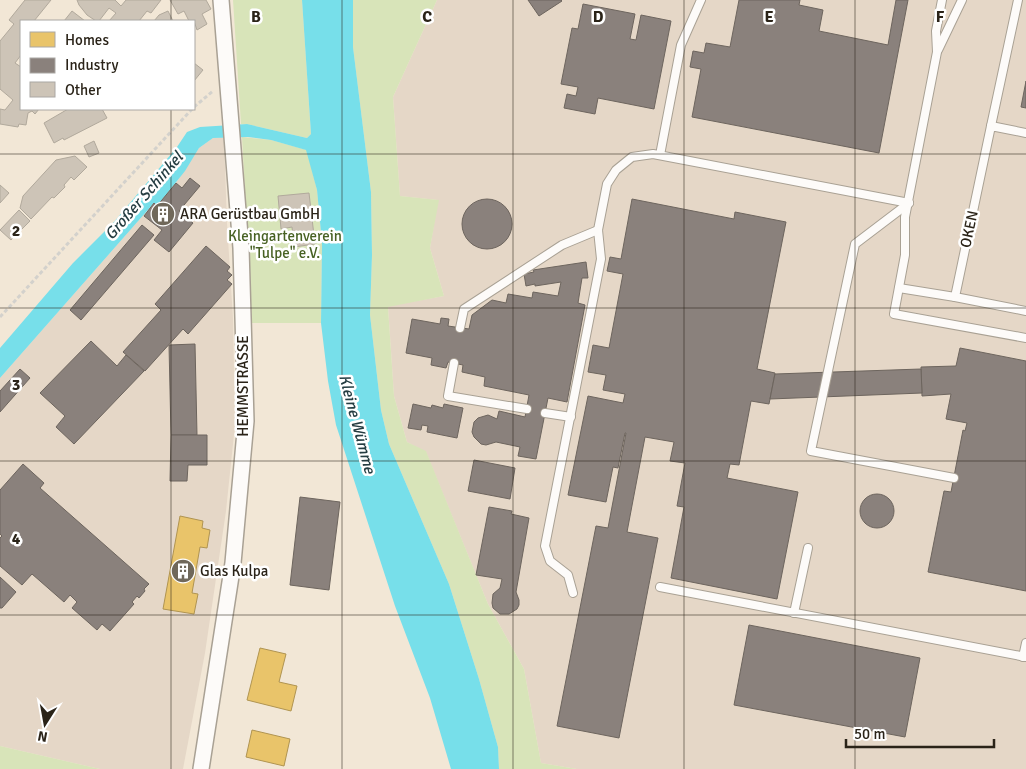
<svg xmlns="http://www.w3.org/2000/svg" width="1026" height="769" viewBox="0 0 1026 769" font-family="Signika,sans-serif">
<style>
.industrial{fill:#e5d7c7}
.green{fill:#d8e4b9}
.water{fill:#77dfea}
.homes{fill:#e9c46a;stroke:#b09451}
.industry{fill:#8a817c;stroke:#6d655e}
.building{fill:#cdc4b7;stroke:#b1a99c}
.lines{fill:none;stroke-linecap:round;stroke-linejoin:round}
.lane-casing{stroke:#a9a194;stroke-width:10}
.street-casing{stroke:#a9a194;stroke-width:18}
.path{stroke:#d3d1cc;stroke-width:3;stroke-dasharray:4 2.5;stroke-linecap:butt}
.lane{stroke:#fdfbf9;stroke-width:8}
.street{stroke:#fdfbf9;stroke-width:15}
.grid{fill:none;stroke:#2a2318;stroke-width:1;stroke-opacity:0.55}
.labels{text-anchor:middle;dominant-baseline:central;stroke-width:5;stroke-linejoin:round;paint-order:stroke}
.poi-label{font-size:15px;fill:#2a2318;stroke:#fff;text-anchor:start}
.street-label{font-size:15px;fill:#2a2318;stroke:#fff}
.park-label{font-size:15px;fill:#476123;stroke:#fff}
.water-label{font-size:16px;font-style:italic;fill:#253d42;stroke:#fff}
.grid-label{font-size:16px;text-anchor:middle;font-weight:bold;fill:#2a2318;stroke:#fff;stroke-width:5;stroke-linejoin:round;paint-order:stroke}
</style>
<rect width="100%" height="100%" fill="#f2e7d6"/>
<g class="industrial">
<path d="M437 0H1026V769H577L541 763 524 669 488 604 426 452 407 442 394 396 388 306 444 296 430 248 438 200 400 196 393 97Z"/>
<path d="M224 137 227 223 233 318 235 425 226 511 205 653 183 769H100L0 746V378L154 203 176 183 199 148 213 138Z"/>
</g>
<g class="green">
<path d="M233 0H302L311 134 307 138 247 124H241Z"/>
<path d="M353 0H437L393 97 400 196 439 200 430 248 444 296 388 307 394 396 407 442 426 451 488 604 524 669 541 763 577 769H499L498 747 479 679 449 584 389 444 381 410 370 315 372 255 371 192 353 47Z"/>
<path d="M242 137 271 140 307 150 317 190 322 243 321 323H252Z"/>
<path d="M0 746 100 769H0Z"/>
</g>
<path class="water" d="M302 0H353V47L371 192 372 255 370 315 381 410 389 444 449 584 479 679 498 747 499 769H451L430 698 395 606 336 425 328 381 321 323 322 243 317 190 306 150 271 140 248 137 213 138 199 148 185 171 157 206 154 203 0 378V348L73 263 114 222 177 147 187 132 200 127 247 124 307 138 311 134Z"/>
<g class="homes">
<path d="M180 516 203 521 202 528 210 530 207 548 200 547 192 593 198 594 194 614 163 609Z"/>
<path d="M260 648 286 654 279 682 297 686 291 711 247 700Z"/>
<path d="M252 730 290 739 284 766 246 757Z"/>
</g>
<g class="industry">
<path d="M528 0H561L562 1 539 16Z"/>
<path d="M739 0H800L799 5 823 10 819 31 888 45 896 0H908L879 153 692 117 701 69 690 67 693 51 704 53 706 43 730 47Z"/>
<path d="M583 4 635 14 630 39 636 40 641 15 671 21 654 109 598 98 595 114 564 108 567 94 576 96 578 87 561 84 572 28 578 29Z"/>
<path d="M1026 81V108L1021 107Z"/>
<path d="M190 178 200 186 179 211 193 223 169 252 154 240 162 230 144 216 154 203 157 206 176 183 182 188Z"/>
<circle cx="487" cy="224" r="25"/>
<path d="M632 199 734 219 735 212 786 222 757 369 775 373 769 404 751 401 739 465 730 464 727 478 798 492 777 599 671 578 684 507 677 506 685 463 670 461 674 442 645 437 627 532 658 538 619 738 557 726 596 526 608 528 626 433H625L618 468 613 467 606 502 568 495 588 396 623 403 625 394 603 390 606 375 588 372 593 345 609 348 623 274 607 271 610 257 621 259Z"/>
<path d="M142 225 154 235 81 320 70 310Z"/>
<path d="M206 246 230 267 227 271 232 275 227 280 232 284 188 334 183 329 145 371 123 352 161 310 155 304Z"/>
<path d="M586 262 588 278H582L578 303 585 305 567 402 548 398 536 459 518 456 520 447 496 442 486 445 481 444 474 437 472 432 474 422 478 418 488 415 497 419 499 411 525 417 529 395 484 386 485 377 462 372 463 365 448 362 446 368 431 365 432 358 406 353 412 319 440 324 441 318 449 319 448 326 469 329 472 315 492 300 506 303 508 294 532 298 533 292 558 296 561 282 535 286V284L526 286 524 274 534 272 533 270Z"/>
<path d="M91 341 117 366 126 355 144 371 74 444 56 427 65 416 40 393Z"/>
<path d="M195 344 197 435H171L169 345Z"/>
<path d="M960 348 1026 361V591L928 572 944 491 951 492 963 430 965 431 967 423 946 419 951 394 922 396 921 367 956 366Z"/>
<path d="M20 369 30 378 0 412V391Z"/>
<path d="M921 369 922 393 770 399 775 374Z"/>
<path d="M413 404 431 408 432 405 443 408 444 404 463 408 457 438 427 432 428 426 422 425 421 430 408 428Z"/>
<path d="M171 435H207V465H188L187 481H170Z"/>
<path d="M474 460 515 468 510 499 468 491Z"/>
<path d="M23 464 44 483 40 488 149 584 144 589 145 591 139 598 137 596 132 602 134 604 110 631 102 624 97 630 72 608 77 602 70 595 64 602 32 574 22 585 0 566V538L2 536 0 534V490Z"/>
<circle cx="877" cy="511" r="17"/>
<path d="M300 497 340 502 329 590 290 585Z"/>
<path d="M489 507 512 511 511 514 529 518 516 592 519 600V605L517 609 509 614H500L493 608 492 603 493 594 500 588 502 579 476 575Z"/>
<path d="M0 577 16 592 2 608H0Z"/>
<path d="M749 625 920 658 905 737 734 705Z"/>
</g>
<g class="building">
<path d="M25 0H51L34 21H21V55L15 63 21 67V109H39L35 114 32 111 28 113 26 125 19 124 18 127 0 124V109L5 110 13 100 0 89V41L14 24 9 20Z"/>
<path d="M77 0H115L121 6 126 0H161L151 13 147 11 139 21H109L116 13 109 8 99 21H96L87 15 79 5Z"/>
<path d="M170 0H206L211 9 202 14 207 24 197 30 194 21H189L184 11 178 14Z"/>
<path d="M72 11 85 21H64Z"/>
<path d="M168 11 173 21H154L159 15Z"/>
<path d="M194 63 203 70 194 81Z"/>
<path d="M68 109H102L107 118 64 140 63 138 54 143 44 123Z"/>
<path d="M94 141 99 153 89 157 84 146Z"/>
<path d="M75 156 87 167 74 180 71 177 64 185 65 187 54 198 52 197 31 219 20 208 23 196 56 160Z"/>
<path d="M0 185 9 193 0 203Z"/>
<path d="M309 193 315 244 294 247 292 227 281 229 278 196Z"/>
<path d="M19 210 30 221 11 240 0 230Z"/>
</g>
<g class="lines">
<g class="lane-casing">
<g id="lane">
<path d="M942 0 936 31 937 52 905 217V255L894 314 1026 338"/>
<path d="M938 50 962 0"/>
<path d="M991 126 1018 0"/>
<path d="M1026 133 991 126 955 297 1026 311"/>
<path d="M660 155 681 45 701 0"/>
<path d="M909 203 855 244 811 451 954 478"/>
<path d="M899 288 955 297"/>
<path d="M460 328 464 309 562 245 598 230"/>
<path d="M454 363 448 396 527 409"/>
<path d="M545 413 571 417"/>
<path d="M660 587 1026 657"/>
<path d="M573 593 568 575 550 561 545 546 601 259 598 230 607 184 616 170 632 157 653 154 909 203"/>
<path d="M794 613 808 548"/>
<path d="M1023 657 1026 643"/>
</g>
</g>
<g class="street-casing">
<path id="street" d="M201 769 233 563 246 421 241 248 221 0"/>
</g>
<g class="path">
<path d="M194 107 213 91"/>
<path d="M0 317 192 109"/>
</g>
<use href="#lane" class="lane"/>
<use href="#street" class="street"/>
</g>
<path class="grid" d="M171 0V21M342 0V769M513 0V769M684 0V769M855 0V769M171 109V769M0 154H1026M0 308H1026M0 461H1026M0 615H1026"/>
<defs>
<g id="building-disc" transform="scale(1.25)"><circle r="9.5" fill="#70685a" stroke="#fff"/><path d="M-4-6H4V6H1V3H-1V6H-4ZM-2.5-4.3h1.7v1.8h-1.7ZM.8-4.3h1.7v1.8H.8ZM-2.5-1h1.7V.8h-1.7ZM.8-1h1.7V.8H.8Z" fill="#fff"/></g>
</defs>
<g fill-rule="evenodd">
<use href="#building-disc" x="163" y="214"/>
<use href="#building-disc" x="183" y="571"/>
</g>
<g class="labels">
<g class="poi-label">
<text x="180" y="214">ARA Gerüstbau GmbH</text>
<text x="200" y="571">Glas Kulpa</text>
</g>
<g class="street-label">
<text transform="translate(969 229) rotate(-78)">OKEN</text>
<text transform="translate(243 386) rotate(-90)">HEMMSTRASSE</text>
</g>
<g class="park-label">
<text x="285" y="236">Kleingartenverein<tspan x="285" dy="17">"Tulpe" e.V.</tspan></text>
</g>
<g class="water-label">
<text transform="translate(144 196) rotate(-49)">Großer Schinkel</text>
<text transform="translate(357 424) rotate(75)">Kleine Wümme</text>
</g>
</g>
<g class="grid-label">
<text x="256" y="22">B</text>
<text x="427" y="22">C</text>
<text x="598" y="22">D</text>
<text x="769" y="22">E</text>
<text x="940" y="22">F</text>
<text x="16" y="236">2</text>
<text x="16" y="390">3</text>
<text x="16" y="544">4</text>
</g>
<rect x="20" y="20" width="175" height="90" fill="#ffffff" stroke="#aaa7a3"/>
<rect x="30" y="32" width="25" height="15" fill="#e9c46a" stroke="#aaa7a3"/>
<text x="65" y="45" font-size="15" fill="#2a2318">Homes</text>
<rect x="30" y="58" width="25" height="15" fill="#8a817c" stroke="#aaa7a3"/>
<text x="65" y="70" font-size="15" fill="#2a2318">Industry</text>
<rect x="30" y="82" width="25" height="15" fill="#cdc4b7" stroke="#aaa7a3"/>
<text x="65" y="95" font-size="15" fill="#2a2318">Other</text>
<g transform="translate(45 724) rotate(191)" stroke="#ffffff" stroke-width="4" paint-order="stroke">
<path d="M0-4L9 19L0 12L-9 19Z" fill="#2a2318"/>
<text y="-8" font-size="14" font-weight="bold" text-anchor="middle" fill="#2a2318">N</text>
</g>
<path d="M846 739v8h148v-8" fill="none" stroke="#2a2318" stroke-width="2.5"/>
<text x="854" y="739" font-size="15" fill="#2a2318" stroke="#ffffff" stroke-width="4" paint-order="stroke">50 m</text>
</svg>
